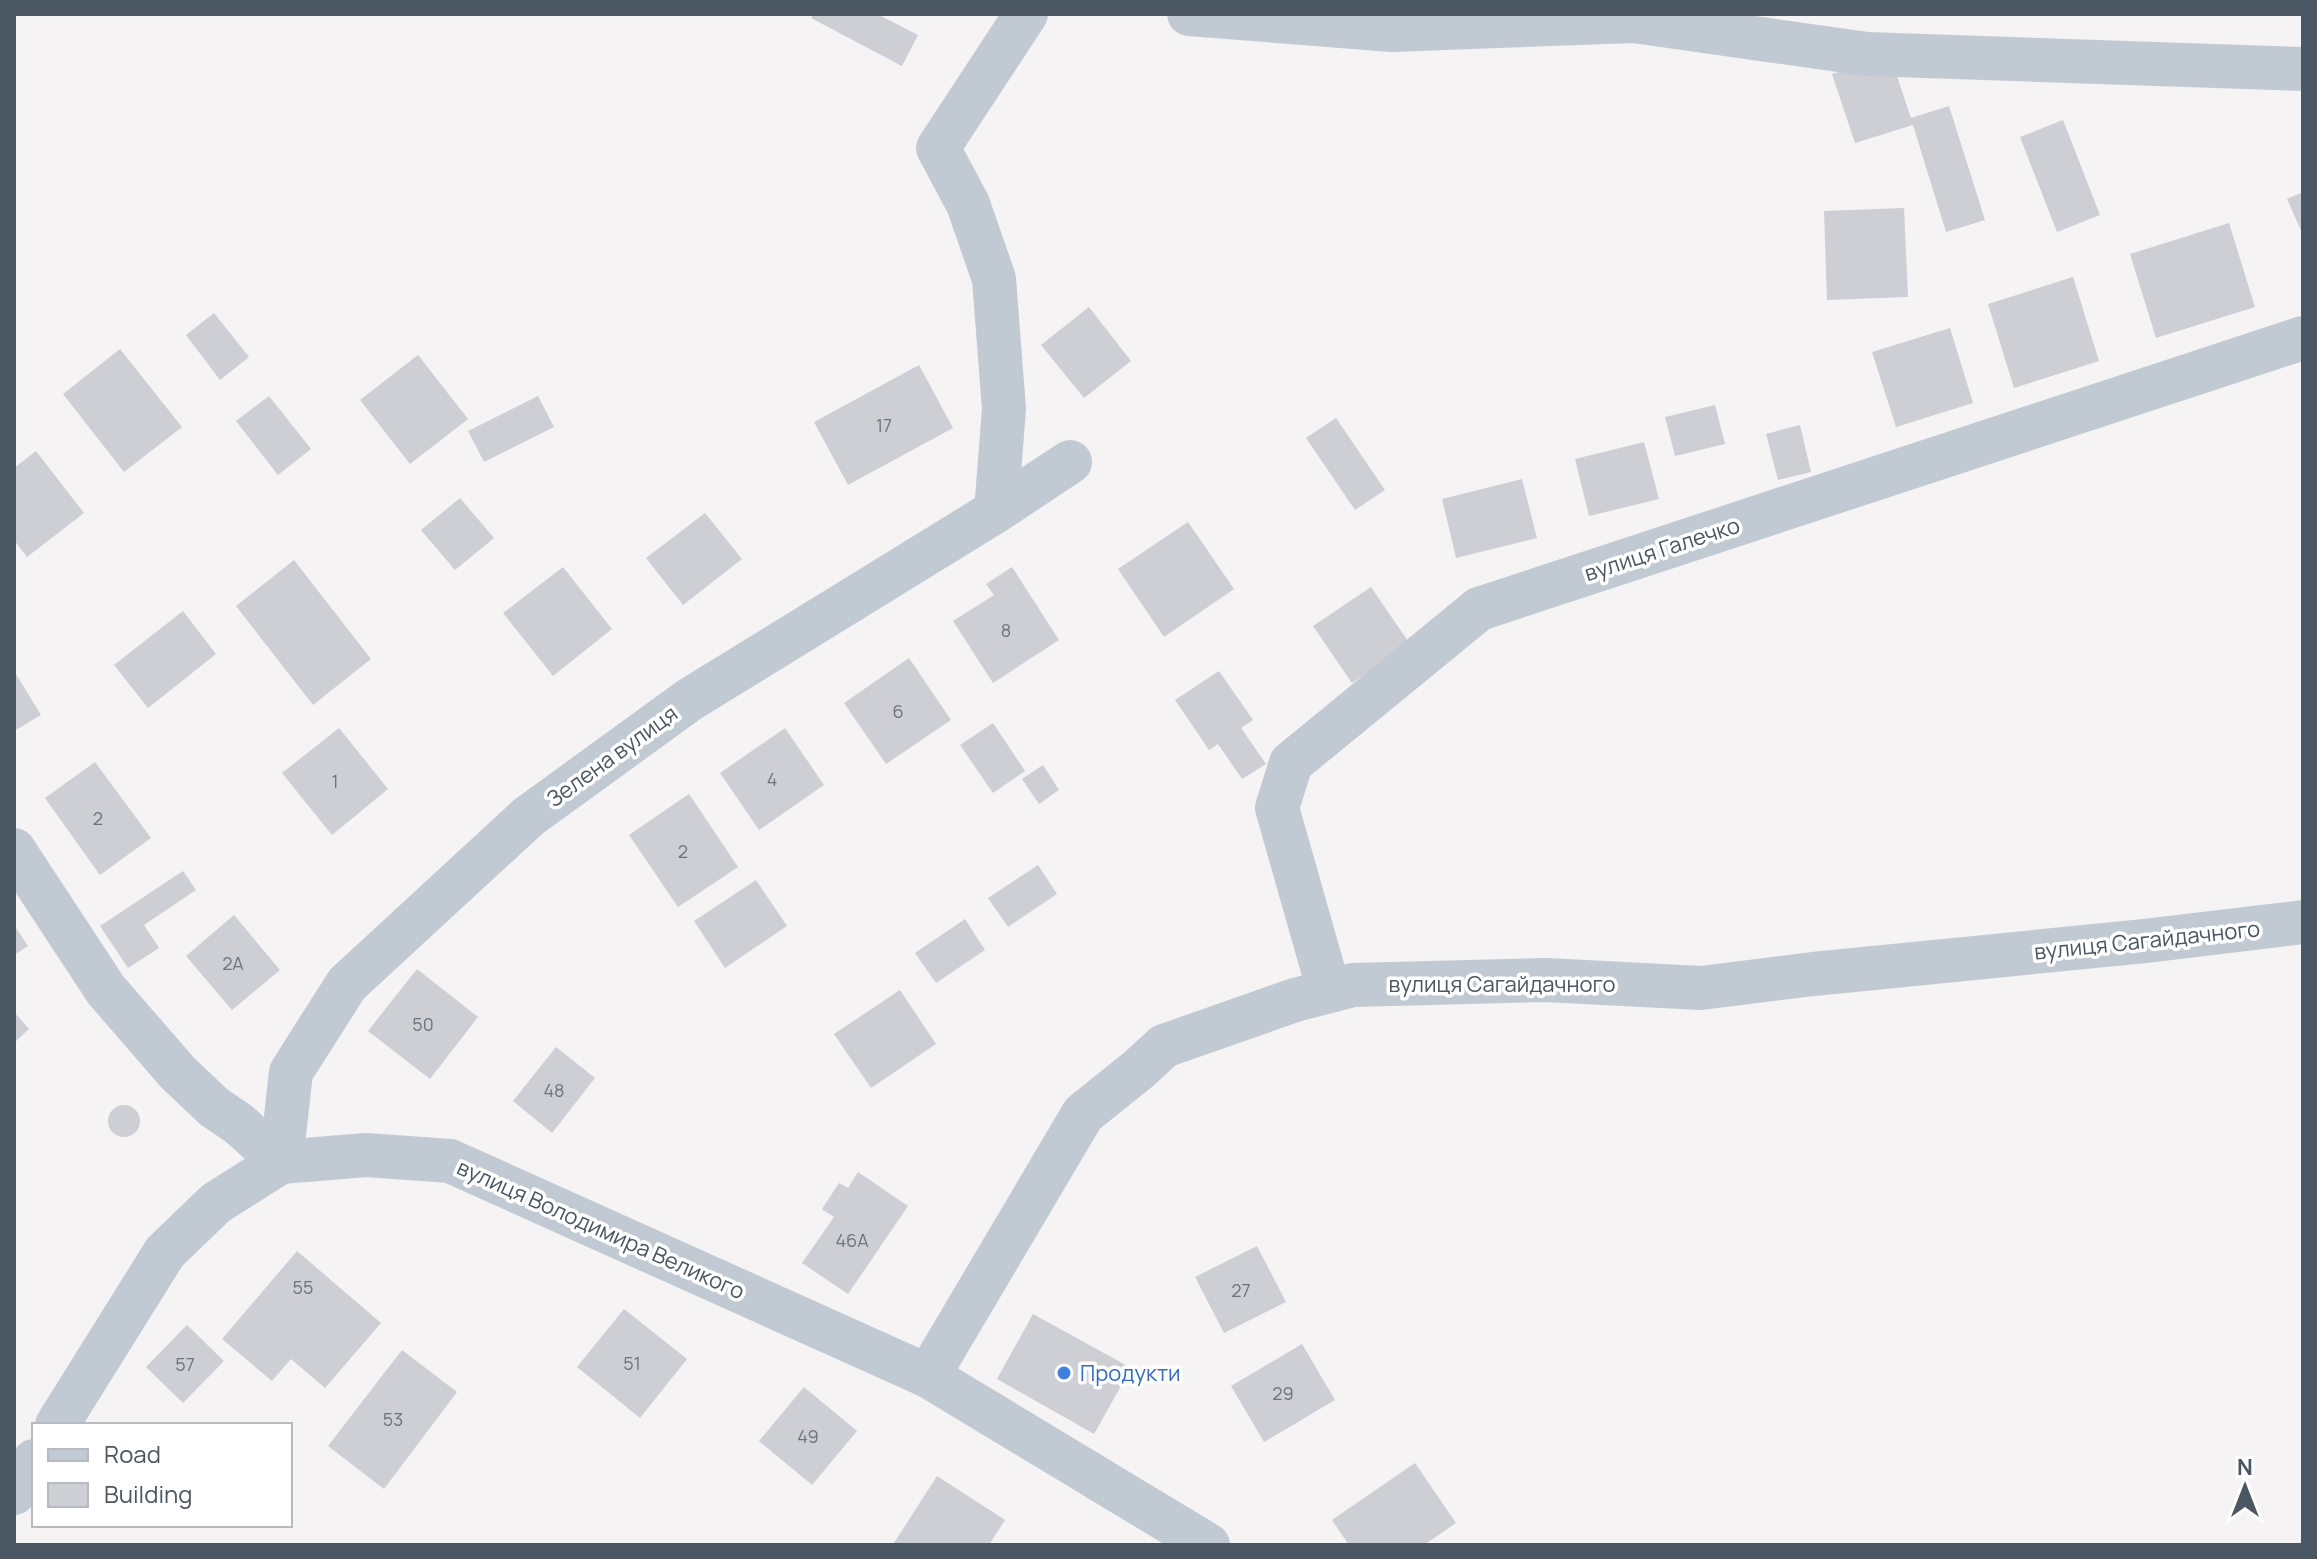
<svg xmlns="http://www.w3.org/2000/svg" width="2317" height="1559" viewBox="0 0 2317 1559" font-family="Manrope,sans-serif">
<style>
.building{fill:#cdcfd5}
.lines{fill:none;stroke-linecap:round;stroke-linejoin:round}
.minor{stroke:#c1cad2;stroke-width:44}
.shop-dot{fill:#3f7fe0;stroke:#fff;stroke-width:3}
.labels{text-anchor:middle;dominant-baseline:central;stroke-width:7;stroke-linejoin:round;paint-order:stroke}
.number-label{font-size:18px;fill:#6b747e}
.street-label{font-size:22px;fill:#4a5661;stroke:#fff}
.shop-label{font-size:22px;fill:#366cbe;stroke:#fff;text-anchor:start}
</style>
<rect width="100%" height="100%" fill="#f5f3f3"/>
<g class="building">
<path d="M814 14H877L918 35 902 66 811 18Z"/>
<path d="M1890 55 1911 118 1949 106 1985 220 1946 232 1913 125 1855 143 1832 74Z"/>
<path d="M2063 120 2100 215 2057 232 2020 137Z"/>
<path d="M2303 192V235L2287 199Z"/>
<path d="M1904 208 1908 297 1827 300 1824 211Z"/>
<path d="M2229 223 2255 307 2156 338 2130 254Z"/>
<path d="M2073 277 2099 361 2014 388 1988 304Z"/>
<path d="M1089 307 1131 361 1084 398 1041 345Z"/>
<path d="M214 313 249 357 220 380 186 335Z"/>
<path d="M1950 328 1973 403 1896 427 1872 352Z"/>
<path d="M120 349 182 427 124 472 63 394Z"/>
<path d="M418 355 468 419 410 464 360 400Z"/>
<path d="M919 365 953 428 848 485 814 422Z"/>
<path d="M269 396 311 449 278 475 236 421Z"/>
<path d="M538 396 554 427 484 462 468 431Z"/>
<path d="M1715 405 1725 444 1675 456 1665 417Z"/>
<path d="M1336 418 1385 490 1355 510 1306 438Z"/>
<path d="M1800 425 1811 472 1778 480 1766 434Z"/>
<path d="M1644 442 1659 499 1589 516 1575 459Z"/>
<path d="M36 451 84 513 27 557 14 540V468Z"/>
<path d="M1522 479 1537 538 1456 558 1442 499Z"/>
<path d="M460 498 494 538 455 570 421 530Z"/>
<path d="M705 513 742 559 683 605 646 558Z"/>
<path d="M1188 522 1234 589 1164 637 1118 569Z"/>
<path d="M294 560 371 659 313 705 236 606Z"/>
<path d="M563 567 612 629 553 676 503 613Z"/>
<path d="M1012 567 1059 640 993 683 953 621 994 595 986 584Z"/>
<path d="M1371 587 1410 644 1352 683 1313 626Z"/>
<path d="M183 611 216 654 148 708 114 665Z"/>
<path d="M909 658 951 720 886 764 844 703Z"/>
<path d="M14 671 41 715 14 731Z"/>
<path d="M1219 671 1253 720 1241 728 1266 764 1242 779 1218 744 1209 750 1175 700Z"/>
<path d="M993 723 1025 771 993 793 960 745Z"/>
<path d="M339 728 388 789 332 835 282 773Z"/>
<path d="M785 728 824 785 759 830 720 773Z"/>
<path d="M95 762 151 838 100 875 45 798Z"/>
<path d="M1043 765 1059 790 1039 804 1022 779Z"/>
<path d="M689 794 738 867 678 907 629 835Z"/>
<path d="M1038 865 1057 894 1008 927 988 898Z"/>
<path d="M183 871 196 890 144 925 159 948 128 968 100 926Z"/>
<path d="M756 880 787 926 725 968 694 921Z"/>
<path d="M234 915 280 970 232 1010 186 956Z"/>
<path d="M965 919 985 950 936 983 915 953Z"/>
<path d="M14 925 28 946 14 955Z"/>
<path d="M417 969 478 1017 430 1079 368 1031Z"/>
<path d="M900 990 936 1044 871 1088 834 1034Z"/>
<path d="M14 1012 29 1029 14 1043Z"/>
<path d="M556 1047 595 1078 552 1133 513 1101Z"/>
<circle cx="124" cy="1121" r="16"/>
<path d="M858 1172 908 1206 848 1294 802 1263 834 1217 822 1209 839 1183 848 1188Z"/>
<path d="M1257 1246 1286 1302 1224 1333 1195 1277Z"/>
<path d="M297 1251 381 1323 325 1388 291 1359 272 1381 222 1339Z"/>
<path d="M624 1309 687 1359 640 1418 577 1367Z"/>
<path d="M1033 1314 1131 1368 1094 1434 997 1379Z"/>
<path d="M187 1325 224 1361 183 1403 146 1367Z"/>
<path d="M1302 1344 1335 1400 1264 1442 1231 1386Z"/>
<path d="M402 1350 457 1392 384 1489 328 1446Z"/>
<path d="M804 1387 857 1431 812 1485 759 1441Z"/>
<path d="M1415 1463 1456 1523 1424 1545H1349L1332 1520Z"/>
<path d="M937 1476 1005 1520 989 1545H897L894 1543Z"/>
</g>
<g class="lines">
<g class="minor">
<path d="M1189 14 1392 30 1634 21 1867 54 2303 69"/>
<path d="M996 511 1004 409 994 279 968 204 938 148 1026 14"/>
<path d="M14 850 106 990 178 1073 214 1107 239 1124 281 1162"/>
<path d="M1329 991 1277 808 1291 763 1479 609 2303 338"/>
<path d="M281 1162 291 1072 347 984 528 817 689 700 996 511 1070 462"/>
<path d="M928 1376 1083 1114 1139 1069 1164 1046 1295 1000 1353 985 1546 980 1701 988 1813 974 2145 941 2303 922"/>
<path d="M57 1425 165 1252 216 1203 281 1162 366 1155 450 1161 928 1376 1208 1545"/>
<path d="M14 1493 34 1461"/>
</g>
</g>
<circle class="shop-dot" cx="1064" cy="1373" r="8"/>
<g class="labels">
<g class="number-label">
<text x="884" y="425">17</text>
<text x="1006" y="630">8</text>
<text x="898" y="711">6</text>
<text x="772" y="779">4</text>
<text x="335" y="781">1</text>
<text x="98" y="818">2</text>
<text x="683" y="851">2</text>
<text x="233" y="963">2А</text>
<text x="423" y="1024">50</text>
<text x="554" y="1090">48</text>
<text x="852" y="1240">46А</text>
<text x="303" y="1287">55</text>
<text x="1241" y="1290">27</text>
<text x="632" y="1363">51</text>
<text x="185" y="1364">57</text>
<text x="1283" y="1393">29</text>
<text x="393" y="1419">53</text>
<text x="808" y="1436">49</text>
</g>
<g class="street-label">
<text transform="translate(1662 549) rotate(-18)">вулиця Галечко</text>
<text transform="translate(612 756) rotate(-36)">Зелена вулиця</text>
<text transform="translate(2147 940) rotate(-6)">вулиця Сагайдачного</text>
<text x="1502" y="984">вулиця Сагайдачного</text>
<text transform="translate(601 1229) rotate(24)">вулиця Володимира Великого</text>
</g>
<g class="shop-label">
<text x="1080" y="1373">Продукти</text>
</g>
</g>
<rect width="2317" height="1559" fill="none" stroke="#4a5661" stroke-width="32"/>
<rect x="32" y="1423" width="260" height="104" fill="#ffffff" stroke="#b7bbc0" stroke-width="2"/>
<rect x="48" y="1449" width="40" height="12" fill="#c1cad2" stroke="#b7bbc0" stroke-width="2"/>
<text x="104" y="1463" font-size="24" fill="#4a5661">Road</text>
<rect x="48" y="1483" width="40" height="24" fill="#cdcfd5" stroke="#b7bbc0" stroke-width="2"/>
<text x="104" y="1503" font-size="24" fill="#4a5661">Building</text>
<g transform="translate(2245 1487)" stroke="#ffffff" stroke-width="6" paint-order="stroke">
<path d="M0-6L14 30L0 20L-14 30Z" fill="#4a5661"/>
<text y="-12" font-size="22" font-weight="bold" text-anchor="middle" fill="#4a5661">N</text>
</g>
</svg>
